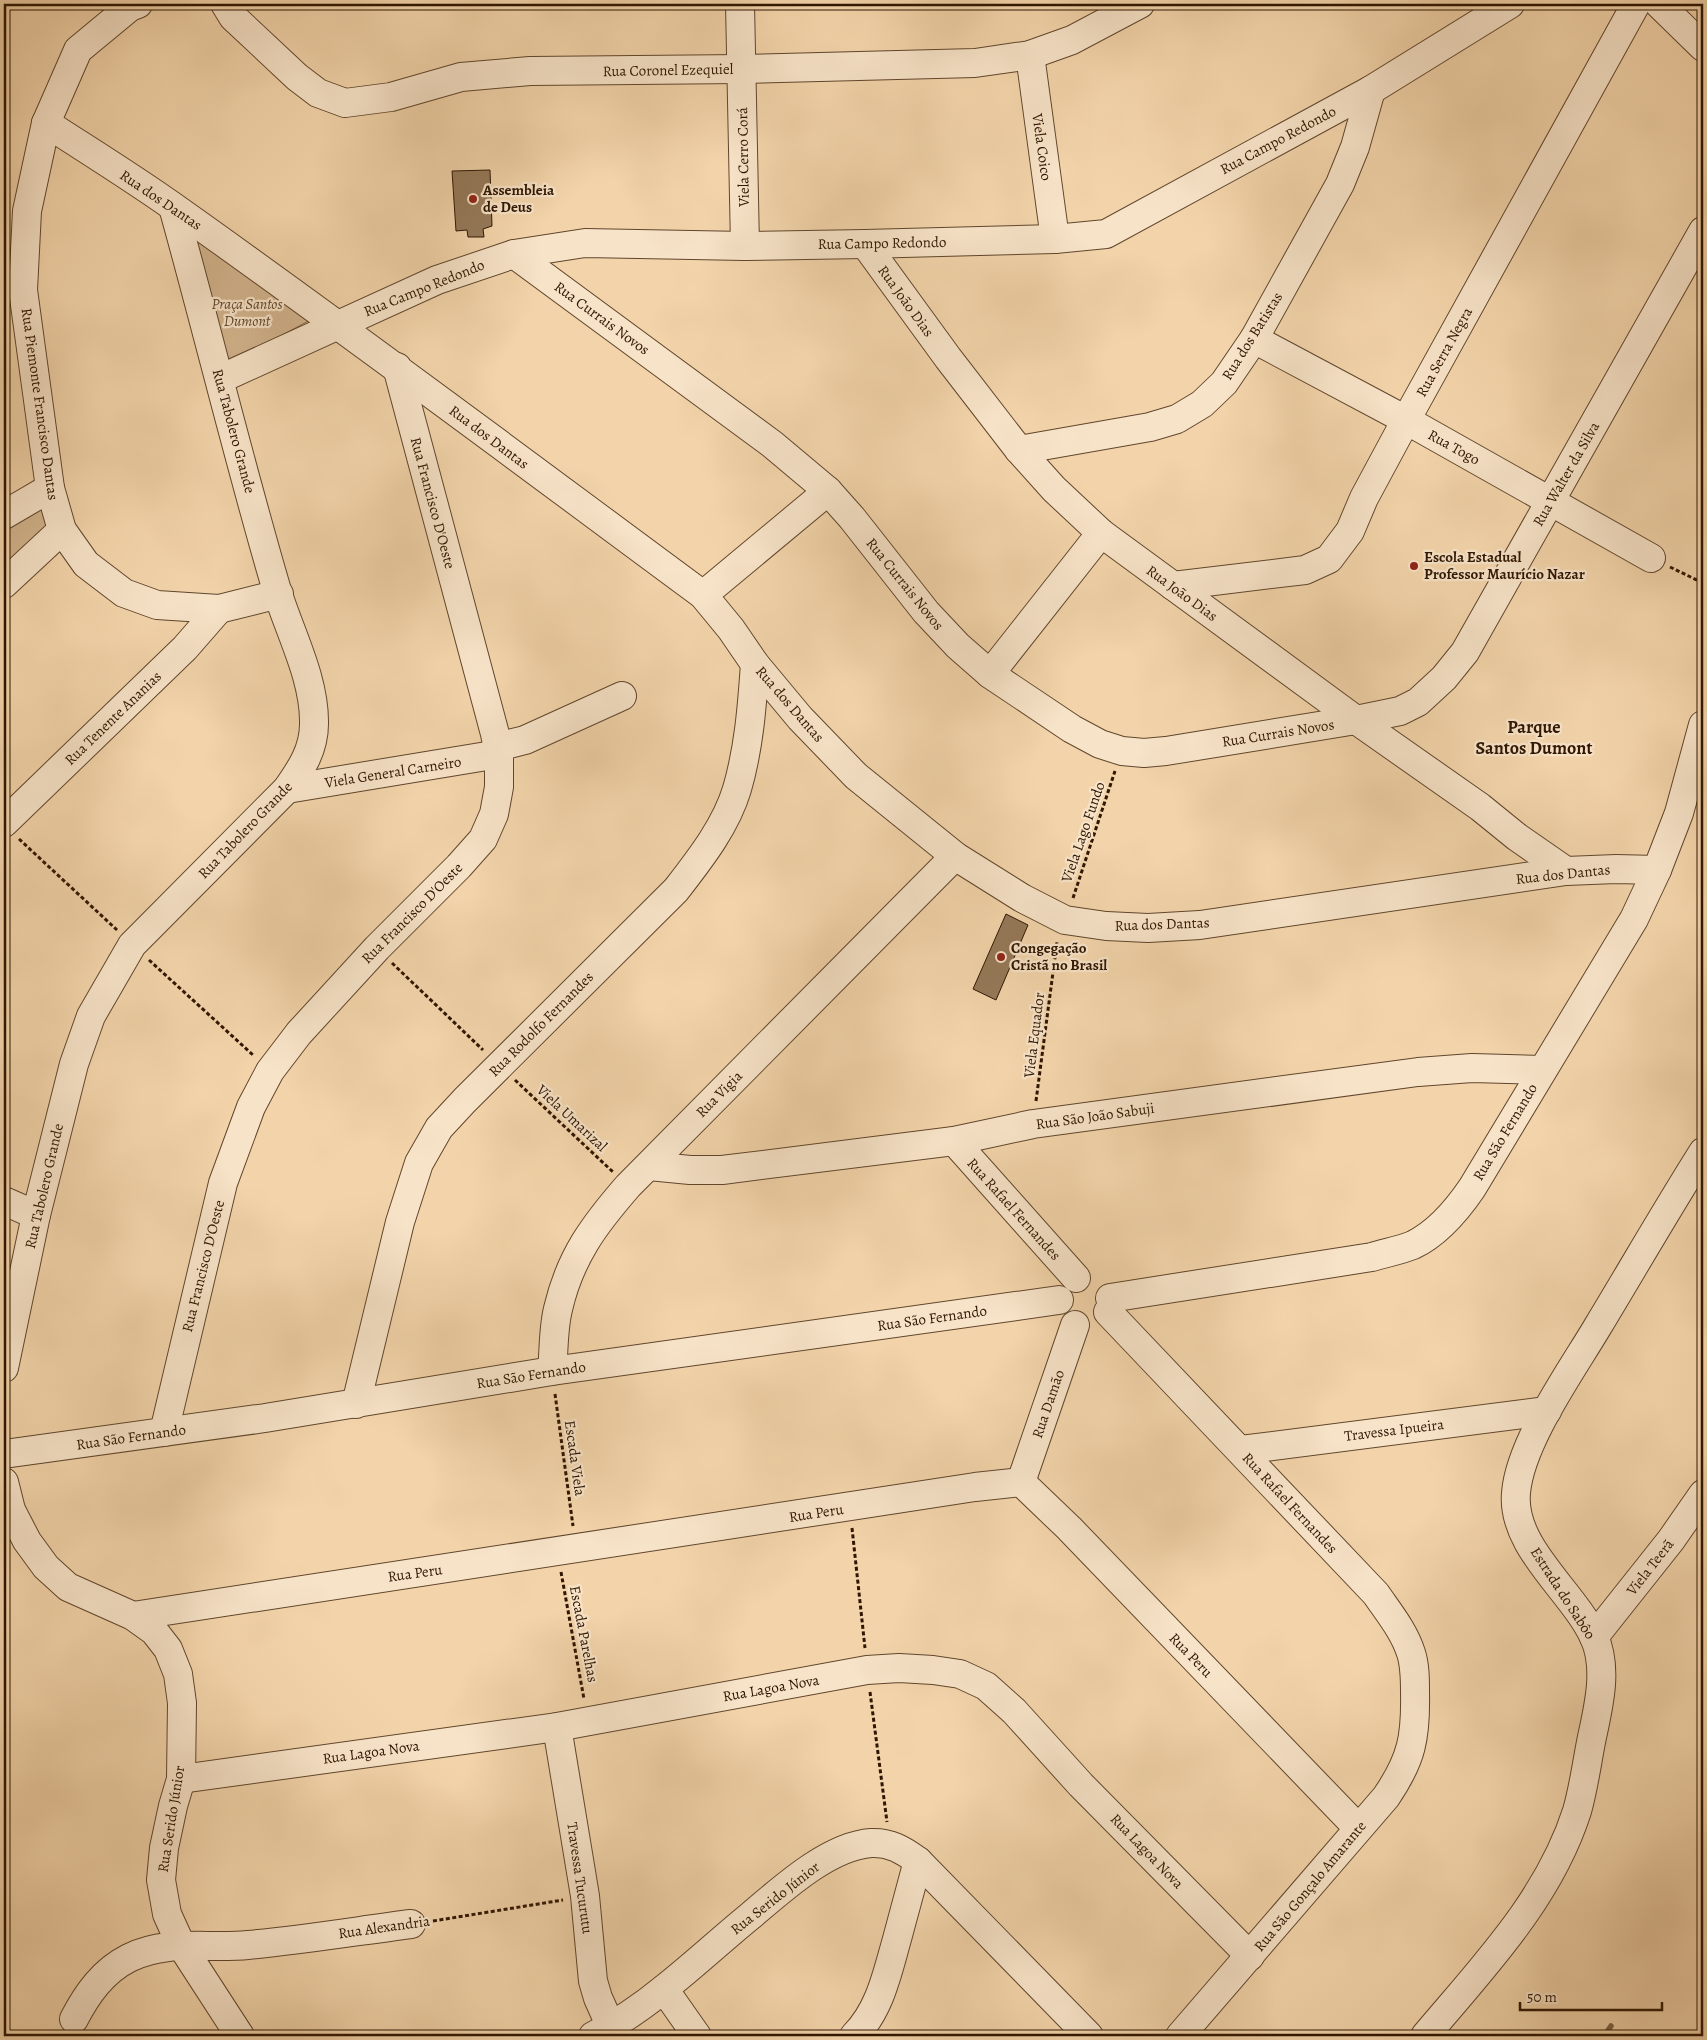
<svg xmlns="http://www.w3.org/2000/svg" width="1707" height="2040" viewBox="0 0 1707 2040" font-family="Alegreya,serif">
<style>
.green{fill:#d2b48d;stroke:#806548}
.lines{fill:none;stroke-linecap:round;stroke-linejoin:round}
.stream{stroke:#7c6145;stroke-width:5.5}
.building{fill:#957959;stroke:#2f1602}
.minor-casing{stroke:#60462c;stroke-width:30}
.path{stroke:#2f1602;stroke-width:3;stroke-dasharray:4 2.5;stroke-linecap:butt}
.minor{stroke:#f7e3c8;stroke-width:28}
.poi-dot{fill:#8f2418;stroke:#f7e3c8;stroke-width:2}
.labels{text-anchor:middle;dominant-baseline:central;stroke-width:4.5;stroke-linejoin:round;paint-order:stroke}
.street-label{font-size:15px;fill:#2f1602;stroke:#f7e3c8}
.poi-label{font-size:15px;font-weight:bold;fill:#2f1602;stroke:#f7e3c8;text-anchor:start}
.park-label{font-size:15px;font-style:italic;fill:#60452c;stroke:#f7e3c8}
.quarter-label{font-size:18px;font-weight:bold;fill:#2f1602;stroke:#f7e3c8}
</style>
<rect width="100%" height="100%" fill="#f3d4aa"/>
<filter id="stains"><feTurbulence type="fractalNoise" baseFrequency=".004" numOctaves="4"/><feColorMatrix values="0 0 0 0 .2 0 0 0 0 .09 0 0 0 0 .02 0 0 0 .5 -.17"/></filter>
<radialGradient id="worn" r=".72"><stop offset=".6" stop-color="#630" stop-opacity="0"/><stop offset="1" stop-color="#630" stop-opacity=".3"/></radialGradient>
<g class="green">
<path d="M184 220 316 317 224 366Z"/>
<path d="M44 497 54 528 4 571V526Z"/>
</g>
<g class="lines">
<path class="stream" d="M1604 2036 1611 2026"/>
</g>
<g class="building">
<path d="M490 170 492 226 483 229 484 237H468L467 230 456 231 452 171Z"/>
<path d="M1006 914 1028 925 996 1000 973 989Z"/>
</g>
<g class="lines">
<g class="minor-casing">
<g id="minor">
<path d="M138 4 130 7 78 50 46 123 27 211 23 290 50 488 62 530 86 564 124 593 157 605 219 609 279 594"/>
<path d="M225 4 233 17 297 77 318 93 345 103 391 97 461 77 530 71 742 69 975 63 1030 55 1072 40 1140 4"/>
<path d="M740 4 745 246"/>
<path d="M1659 4 1703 47"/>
<path d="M1030 55 1055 239"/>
<path d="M46 123C89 151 133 178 175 208 353 334 527 465 703 595L731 629 755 664 800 718 856 776 955 856 1022 898 1065 920 1106 926 1148 928 1200 925 1566 871 1616 869 1657 870"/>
<path d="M865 244 948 358 1019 450 1054 489 1101 533 1356 720 1480 807 1517 837 1566 871"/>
<path d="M514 254 772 444 828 491 852 518 926 612 958 646 990 674 1072 729 1100 744 1122 751 1144 753 1166 751 1356 720 1400 711 1418 702 1444 678 1465 652 1703 231"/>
<path d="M1254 339 1406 420 1651 558"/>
<path d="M220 379 437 280 514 254 585 243 745 246 865 244 1055 239 1106 234 1371 90 1510 4"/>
<path d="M1019 450 1150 427 1177 419 1202 404 1224 383 1254 339 1340 184 1355 147 1371 90"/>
<path d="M4 515 50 488"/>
<path d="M4 584 62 530"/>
<path d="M1173 586 1305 570 1329 559 1350 531 1364 498 1406 420 1636 4"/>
<path d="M703 595 828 491"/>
<path d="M990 674 1101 533"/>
<path d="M497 747 525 740 622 696"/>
<path d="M287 789 499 754"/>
<path d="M4 823 185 648 219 609"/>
<path d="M954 1141 1076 1278"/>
<path d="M649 1166 690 1170H722L954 1141 1033 1124 1418 1072 1472 1068 1542 1070"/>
<path d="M4 1201 36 1215"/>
<path d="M1110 1298 1372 1257C1385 1253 1401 1250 1413 1245 1438 1233 1457 1210 1472 1188L1634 919 1657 870 1679 813 1703 725"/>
<path d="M1108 1312 1376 1594C1389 1613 1404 1631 1411 1653 1415 1665 1415 1679 1415 1692 1416 1737 1412 1759 1386 1797L1180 2036"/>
<path d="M4 1368 36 1215 74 1064 91 1016 132 945 287 789C301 769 314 750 314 724 315 680 291 635 278 594 240 466 209 336 173 207"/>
<path d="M552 1371C554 1351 553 1329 558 1309 570 1257 594 1225 628 1186L955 856"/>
<path d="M356 1404 400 1222 419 1163 439 1128 465 1100 676 890C700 859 726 826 737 789 749 748 752 706 755 664"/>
<path d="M164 1432 223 1183 251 1107 270 1071 299 1033 377 948 459 866 483 839 494 814 499 787V754L495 734 397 367"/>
<path d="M1241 1450 1547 1411"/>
<path d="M4 1454 265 1418 552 1371 1059 1300"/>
<path d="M4 1482 11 1510 27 1541 46 1567 68 1587 133 1616 154 1631 168 1649 178 1674 182 1703 181 1779 173 1806 164 1848 161 1880 167 1914 181 1945 240 2036"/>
<path d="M1021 1482 1075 1325"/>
<path d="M133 1616 975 1487 1021 1482 1069 1528 1358 1828"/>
<path d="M1594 1637 1671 1540 1703 1494"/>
<path d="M557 1727 585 1896 593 1981 598 1998 611 2027"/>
<path d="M181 1779 557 1727 867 1670 899 1668 933 1670 960 1674 986 1686 1014 1711 1081 1785 1250 1956"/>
<path d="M664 1989 697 2036"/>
<path d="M74 2019C87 1994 103 1971 129 1958 167 1939 208 1949 248 1945 302 1940 357 1931 411 1924"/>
<path d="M593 2036C618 2023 643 2006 665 1988 694 1965 721 1940 749 1917 780 1891 828 1846 871 1843 890 1842 903 1850 918 1861L1089 2036"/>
<path d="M854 2036C880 2010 887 1974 897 1939 904 1913 911 1887 918 1861"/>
<path d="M1425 2036C1483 1967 1549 1899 1577 1811 1584 1787 1587 1761 1592 1737 1599 1705 1608 1667 1594 1637 1573 1591 1511 1547 1516 1493 1520 1442 1572 1370 1598 1326 1633 1268 1667 1209 1703 1152"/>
</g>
</g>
<g class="path">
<path d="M1670 567 1703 583"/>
<path d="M19 839 117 930"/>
<path d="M1073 898 1115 771"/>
<path d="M149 960 253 1055"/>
<path d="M392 963 483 1050"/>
<path d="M515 1080 613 1172"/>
<path d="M1036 1101 1057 942"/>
<path d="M555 1394 573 1526"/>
<path d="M852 1528 865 1648"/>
<path d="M561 1572 584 1699"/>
<path d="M870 1692 887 1822"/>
<path d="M433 1921 563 1900"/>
</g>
<use href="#minor" class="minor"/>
</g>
<g class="poi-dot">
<circle cx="473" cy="199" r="5"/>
<circle cx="1414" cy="566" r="5"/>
<circle cx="1001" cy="957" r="5"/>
</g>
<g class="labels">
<g class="street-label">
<text transform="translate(668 70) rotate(-1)">Rua Coronel Ezequiel</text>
<text transform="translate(1278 140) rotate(-28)">Rua Campo Redondo</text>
<text transform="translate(1042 147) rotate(82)">Viela Coico</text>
<text transform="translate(743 157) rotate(-91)">Viela Cerro Corá</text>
<text transform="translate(161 200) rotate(34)">Rua dos Dantas</text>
<text transform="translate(882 243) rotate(-1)">Rua Campo Redondo</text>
<text transform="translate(424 288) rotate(-22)">Rua Campo Redondo</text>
<text transform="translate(906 301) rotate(54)">Rua João Dias</text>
<text transform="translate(602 318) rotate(36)">Rua Currais Novos</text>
<text transform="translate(1252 336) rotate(-58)">Rua dos Batistas</text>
<text transform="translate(1444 352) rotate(-61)">Rua Serra Negra</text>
<text transform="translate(40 404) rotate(82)">Rua Piemonte Francisco Dantas</text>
<text transform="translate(234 431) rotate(75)">Rua Tabolero Grande</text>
<text transform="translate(489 437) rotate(37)">Rua dos Dantas</text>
<text transform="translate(1454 447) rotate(29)">Rua Togo</text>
<text transform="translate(1566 474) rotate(-60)">Rua Walter da Silva</text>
<text transform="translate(433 503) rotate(75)">Rua Francisco D'Oeste</text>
<text transform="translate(905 584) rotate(51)">Rua Currais Novos</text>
<text transform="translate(1182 593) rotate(36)">Rua João Dias</text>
<text transform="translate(790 704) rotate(49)">Rua dos Dantas</text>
<text transform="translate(113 718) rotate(-44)">Rua Tenente Ananias</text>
<text transform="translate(1278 733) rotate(-9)">Rua Currais Novos</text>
<text transform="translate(393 772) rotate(-9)">Viela General Carneiro</text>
<text transform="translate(245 830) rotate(-46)">Rua Tabolero Grande</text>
<text transform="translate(1083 832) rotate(-71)">Viela Lago Fundo</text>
<text transform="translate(1563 874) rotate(-6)">Rua dos Dantas</text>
<text transform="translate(412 913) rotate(-45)">Rua Francisco D'Oeste</text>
<text transform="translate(1162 924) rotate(-2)">Rua dos Dantas</text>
<text transform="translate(541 1024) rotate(-45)">Rua Rodolfo Fernandes</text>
<text transform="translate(1034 1035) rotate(-83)">Viela Equador</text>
<text transform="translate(719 1094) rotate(-45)">Rua Vigia</text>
<text transform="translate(1095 1116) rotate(-8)">Rua São João Sabuji</text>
<text transform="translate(572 1118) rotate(43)">Viela Umarizal</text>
<text transform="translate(1505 1132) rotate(-59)">Rua São Fernando</text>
<text transform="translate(44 1186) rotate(-77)">Rua Tabolero Grande</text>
<text transform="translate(1014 1209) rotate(48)">Rua Rafael Fernandes</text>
<text transform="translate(203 1266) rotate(-76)">Rua Francisco D'Oeste</text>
<text transform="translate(932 1318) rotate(-8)">Rua São Fernando</text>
<text transform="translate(531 1375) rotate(-9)">Rua São Fernando</text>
<text transform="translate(1048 1404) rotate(-71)">Rua Damão</text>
<text transform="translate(1394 1430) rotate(-7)">Travessa Ipueira</text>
<text transform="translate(131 1437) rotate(-8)">Rua São Fernando</text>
<text transform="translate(575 1458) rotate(82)">Escada Viela</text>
<text transform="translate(1290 1503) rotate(47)">Rua Rafael Fernandes</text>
<text transform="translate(816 1513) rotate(-9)">Rua Peru</text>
<text transform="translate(1650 1567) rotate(-52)">Viela Teerã</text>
<text transform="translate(415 1573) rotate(-8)">Rua Peru</text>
<text transform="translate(1563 1593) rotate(57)">Estrada do Sabôo</text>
<text transform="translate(584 1634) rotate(79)">Escada Parelhas</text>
<text transform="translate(1191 1655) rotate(46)">Rua Peru</text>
<text transform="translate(771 1688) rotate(-10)">Rua Lagoa Nova</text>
<text transform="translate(371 1752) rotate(-8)">Rua Lagoa Nova</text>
<text transform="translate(171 1819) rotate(-81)">Rua Serido Júnior</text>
<text transform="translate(1147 1851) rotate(46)">Rua Lagoa Nova</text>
<text transform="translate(580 1878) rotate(82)">Travessa Tucurutu</text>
<text transform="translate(1310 1886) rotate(-50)">Rua São Gonçalo Amarante</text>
<text transform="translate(775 1898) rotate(-38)">Rua Serido Júnior</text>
<text transform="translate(384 1927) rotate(-8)">Rua Alexandria</text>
</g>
<g class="poi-label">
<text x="483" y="190">Assembleia<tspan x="483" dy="17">de Deus</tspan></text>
<text x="1424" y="557">Escola Estadual<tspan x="1424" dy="17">Professor Maurício Nazar</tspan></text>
<text x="1011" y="948">Congegação<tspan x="1011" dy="17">Cristã no Brasil</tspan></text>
</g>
<g class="park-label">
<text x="247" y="304">Praça Santos<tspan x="247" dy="17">Dumont</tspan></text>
</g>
<g class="quarter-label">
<text x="1534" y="727">Parque<tspan x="1534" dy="21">Santos Dumont</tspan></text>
</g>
</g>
<rect width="1707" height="2040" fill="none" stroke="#f3d4aa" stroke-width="20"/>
<rect x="5" y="5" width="1697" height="2030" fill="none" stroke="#2f1602" stroke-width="2.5"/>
<rect x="10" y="10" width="1687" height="2020" fill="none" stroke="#2f1602"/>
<path d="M1520 2002v8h142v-8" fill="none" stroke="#2f1602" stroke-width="2.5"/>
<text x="1527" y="2002" font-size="15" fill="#2f1602" stroke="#f7e3c8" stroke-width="4" paint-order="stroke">50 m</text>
<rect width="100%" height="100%" filter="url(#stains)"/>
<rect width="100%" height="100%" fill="url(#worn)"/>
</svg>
